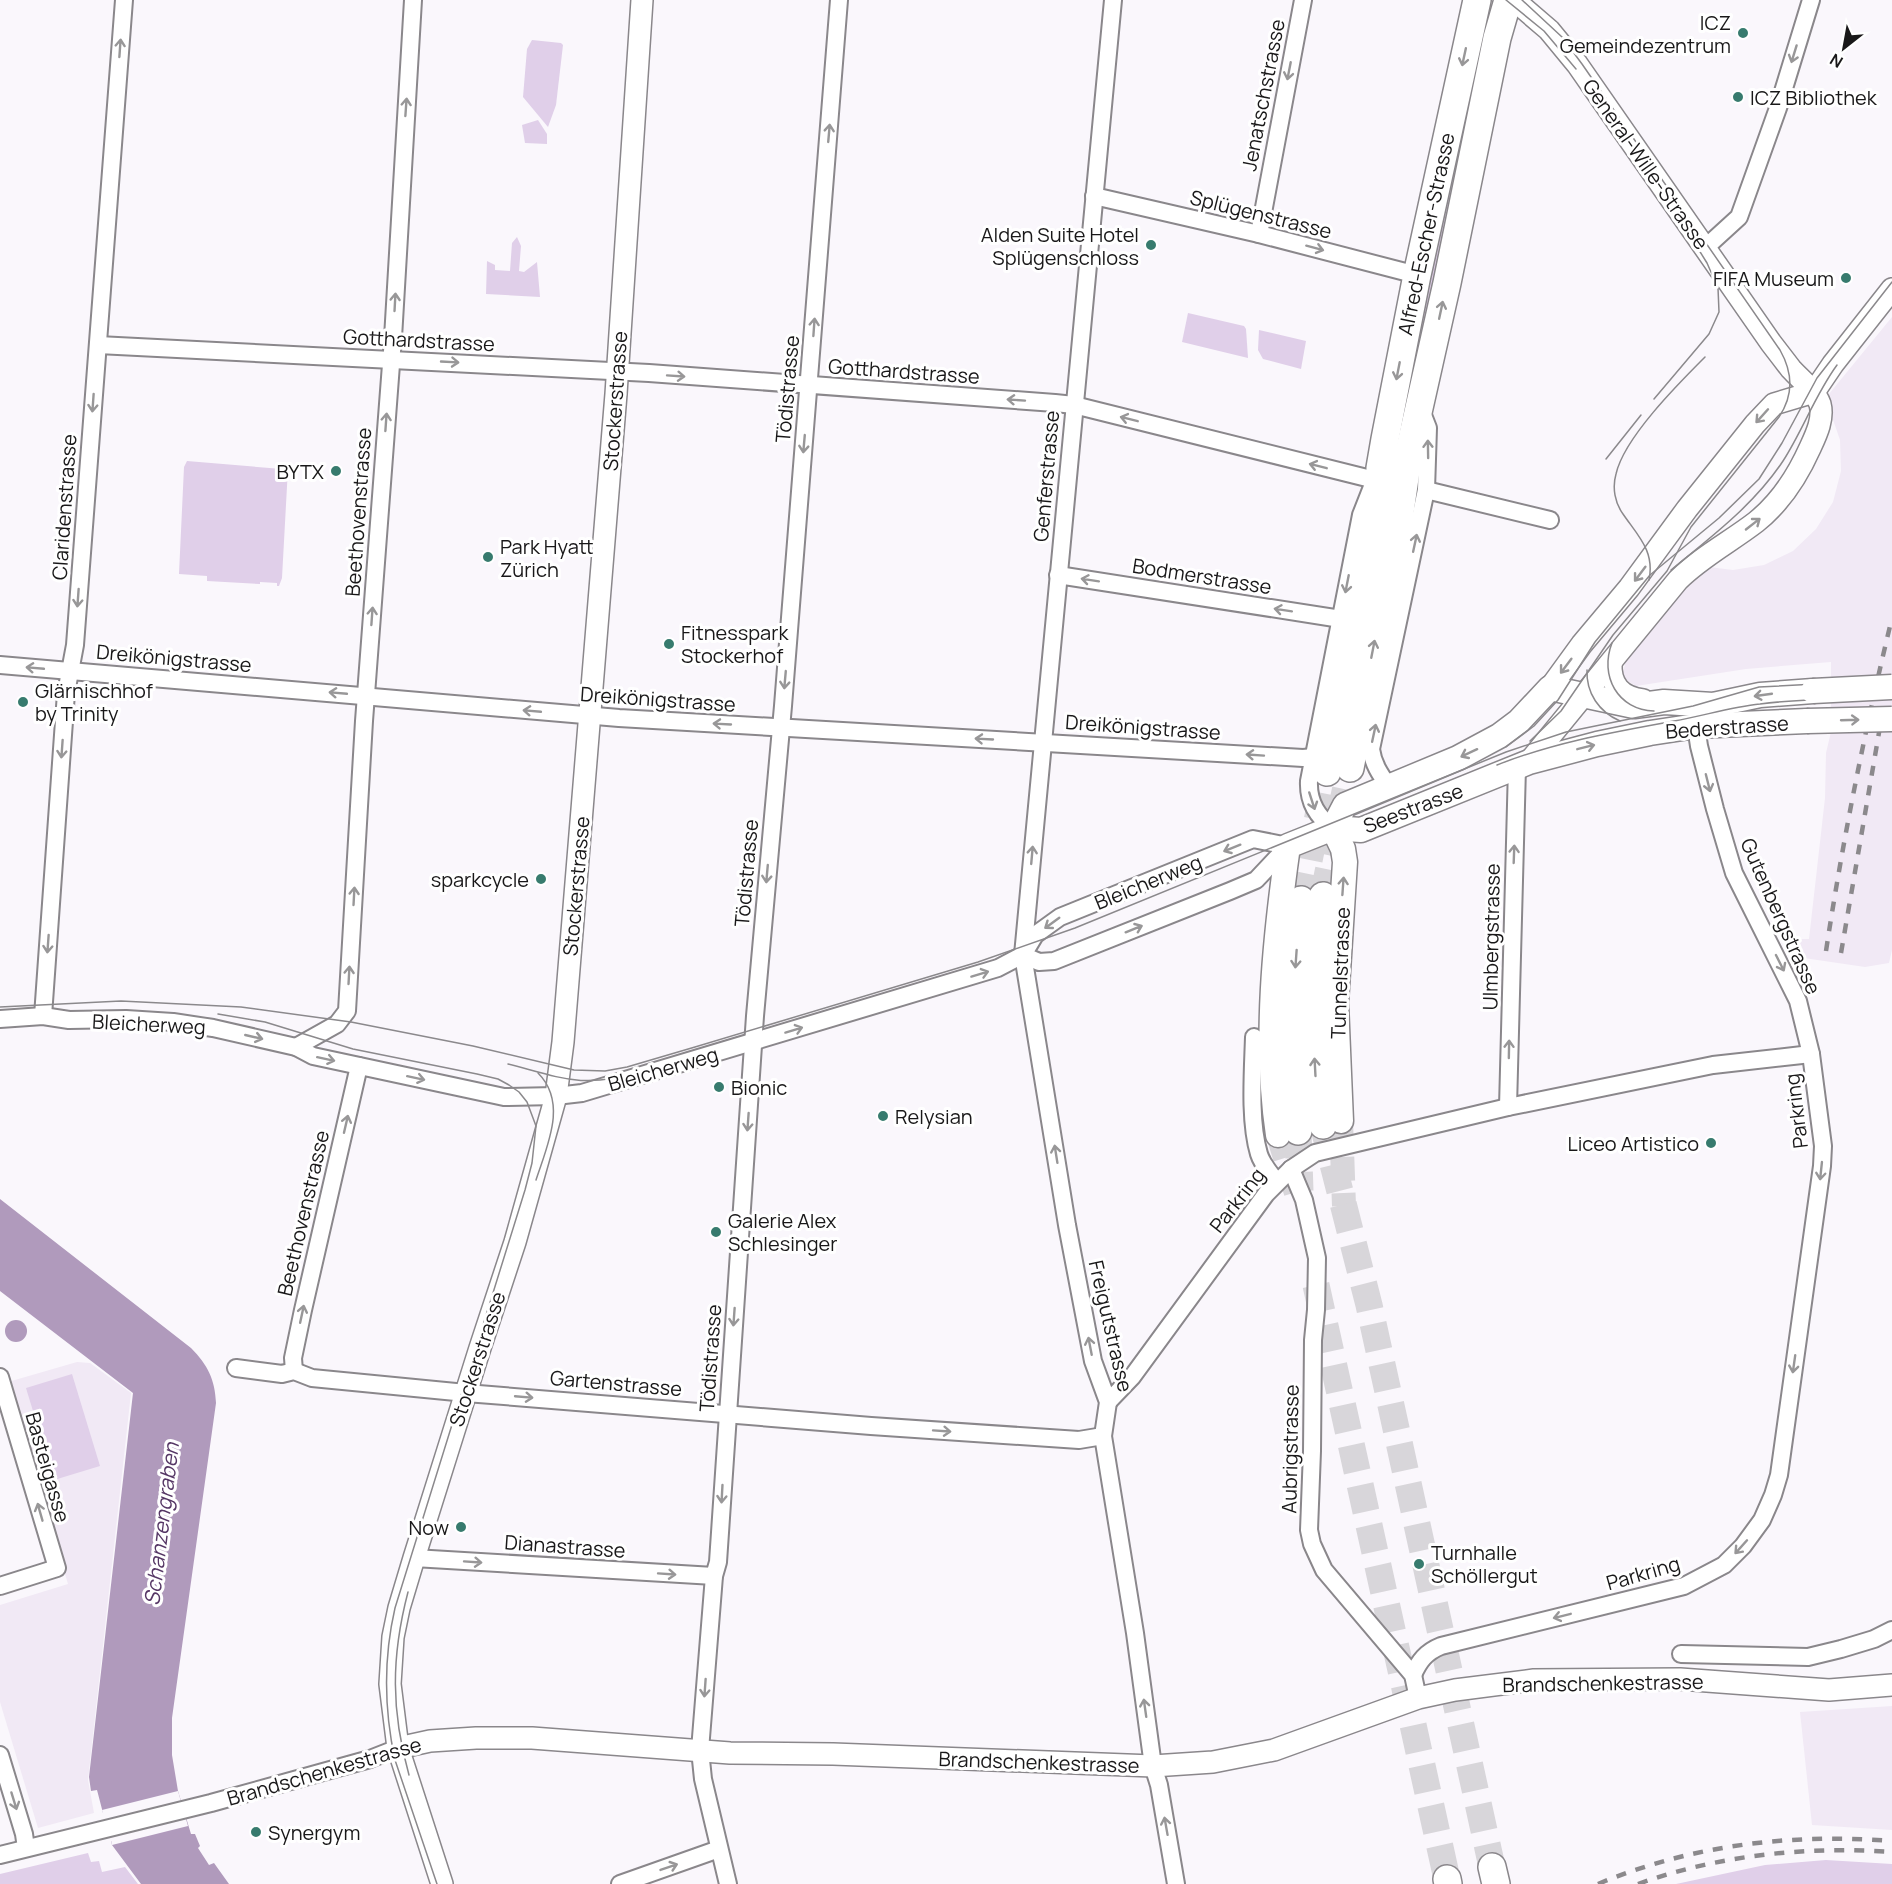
<svg xmlns="http://www.w3.org/2000/svg" width="1892" height="1884" viewBox="0 0 1892 1884" font-family="Manrope,sans-serif">
<style>
.built{fill:#f1e9f5}
.green{fill:#e0cfe9}
.water{fill:#b09abc}
.pier{fill:#faf7fc}
.lines{fill:none;stroke-linecap:round;stroke-linejoin:round}
.secondary-tunnel{stroke:#d8d6da;stroke-width:24;stroke-dasharray:24 12;stroke-linecap:butt}
.primary-tunnel{stroke:#d8d6da;stroke-width:27;stroke-dasharray:27 14;stroke-linecap:butt}
.minor-casing{stroke:#8a878b;stroke-width:20}
.tertiary-casing{stroke:#8a878b;stroke-width:24}
.secondary-casing{stroke:#8a878b;stroke-width:27}
.primary-casing{stroke:#8a878b;stroke-width:30}
.minor{stroke:#fff;stroke-width:16}
.tertiary{stroke:#fff;stroke-width:21}
.secondary{stroke:#fff;stroke-width:24}
.primary{stroke:#fff;stroke-width:27}
.tram{stroke:#8b898c;stroke-width:1.5}
.rail{stroke:#8b898c;stroke-width:4.5;stroke-dasharray:10 10;stroke-linecap:butt}
.secondary-bridge-casing{stroke:#8a878b;stroke-width:27;stroke-linecap:butt}
.secondary-bridge{stroke:#fff;stroke-width:24}
.oneway{stroke:#989798}
.poi-dot{fill:#377b6e;stroke:#fff;stroke-width:2}
.labels{text-anchor:middle;dominant-baseline:central;stroke-width:6;stroke-linejoin:round;paint-order:stroke}
.poi-label{font-size:20px;fill:#191819;stroke:#fff;text-anchor:start}
.street-label{font-size:20px;fill:#191819;stroke:#fff}
.water-label{font-size:21px;font-style:italic;fill:#553665;stroke:#fff}
</style>
<rect width="100%" height="100%" fill="#faf7fc"/>
<g class="built">
<path d="M1892 317V950L1889 963 1865 967 1797 957 1787 939H1809L1825 798 1826 753 1834 719H1831V662L1746 669 1636 686 1626 680 1623 673 1625 664 1616 656 1701 566 1733 570 1764 565 1793 551 1816 529 1833 502 1841 471 1840 440 1828 405 1829 394Z"/>
<path d="M77 1362 90 1363 131 1393 88 1780 94 1813 38 1828 0 1702V1605L68 1584 8 1382Z"/>
<path d="M1892 1706V1830L1812 1825 1800 1712Z"/>
</g>
<g class="green">
<path d="M532 40 561 43 563 45 556 105 548 127 523 97 527 49Z"/>
<path d="M1467 84 1472 87 1400 447 1394 446Z"/>
<path d="M538 120 547 134V144L525 143 522 125Z"/>
<path d="M517 237 521 246 519 271 524 272 537 262 540 297 486 294 487 261 495 265V270L510 271 512 243Z"/>
<path d="M1188 313 1244 326 1246 329 1248 358 1182 342Z"/>
<path d="M1259 330 1306 341 1301 369 1263 359 1258 350Z"/>
<path d="M187 461 282 469 284 466 288 468 282 578 279 586H277V583L260 582V584L207 581V576L179 574 184 467Z"/>
<path d="M72 1374 100 1466 54 1480 26 1388Z"/>
<path d="M88 1853 91 1862 99 1861 102 1872 125 1867 138 1884H0V1874Z"/>
<path d="M1826 1860 1892 1864V1884H1676L1765 1865Z"/>
</g>
<g class="water">
<path d="M0 1199 191 1348C208 1365 215 1380 216 1403L172 1718V1755L178 1791 191 1834H195L200 1846 198 1848 209 1865 214 1863 229 1884H141L112 1845 111 1841H113L109 1814 103 1813 97 1790 91 1791 89 1777 133 1393 0 1291Z"/>
<circle cx="16" cy="1331" r="11"/>
</g>
<path class="pier" d="M178 1791 188 1826 112 1845 106 1816H104L102 1810Z"/>
<g class="lines">
<g class="secondary-tunnel">
<path d="M1341 1121 1344 1206"/>
<path d="M1278 1135 1296 1193"/>
</g>
<g class="primary-tunnel">
<path d="M1323 896 1350 768"/>
<path d="M1301 900 1327 772"/>
<path d="M1323 1125 1369 1305 1492 1867"/>
<path d="M1298 1131 1300 1191"/>
<path d="M1316 1285 1447 1879"/>
</g>
<g class="minor-casing">
<g id="minor">
<path d="M1113 0 1023 955 1067 1225 1093 1361 1108 1402 1103 1436 1135 1633 1153 1766 1159 1785 1176 1884"/>
<path d="M1094 196 1259 234 1417 275"/>
<path d="M1259 234 1303 0"/>
<path d="M1705 248 1739 217 1778 108 1811 0"/>
<path d="M98 345 649 373 1055 403 1074 405 1375 480"/>
<path d="M1426 490 1550 520"/>
<path d="M1058 575 1341 619"/>
<path d="M0 665 619 718 1303 758 1314 757"/>
<path d="M1389 787C1380 774 1373 764 1371 749L1426 490 1428 428 1421 410"/>
<path d="M1333 828C1316 816 1308 801 1309 781L1361 515 1374 482"/>
<path d="M43 1016 66 693 75 645 124 0"/>
<path d="M0 1019 43 1016 69 1020 126 1019 173 1022 213 1028 296 1047 313 1056 504 1097 556 1096 582 1093 998 968 1023 955 1035 935 1060 917 1253 839 1288 846 1256 880 1230 891 1054 961 1039 962 1023 955"/>
<path d="M1254 1037C1253 1071 1249 1121 1259 1154 1262 1164 1270 1173 1276 1181"/>
<path d="M296 1047 337 1024 347 1011 364 721 393 338 413 0"/>
<path d="M1508 1107 1517 767"/>
<path d="M1291 1169 1304 1200 1317 1258 1316 1310 1313 1340 1312 1451 1309 1530 1312 1544 1324 1570 1413 1675 1418 1698"/>
<path d="M236 1368 282 1374 294 1371 312 1378 466 1393 871 1426 1079 1440 1103 1436"/>
<path d="M294 1371 293 1358 303 1310 359 1066"/>
<path d="M0 1377 57 1568 0 1586"/>
<path d="M1108 1402 1132 1377 1266 1194 1291 1169 1315 1153 1508 1107 1713 1065 1811 1054"/>
<path d="M414 1558 714 1576"/>
<path d="M1681 1654 1808 1657 1841 1649 1874 1639 1892 1630"/>
<path d="M1413 1675C1419 1661 1426 1652 1441 1646L1684 1586 1724 1565 1743 1546 1762 1520 1773 1495 1779 1475 1822 1166 1823 1146 1811 1054 1798 1001 1734 873 1715 809 1699 746 1696 726"/>
<path d="M0 1755 24 1834 26 1848"/>
<path d="M0 1855 211 1803 370 1759 398 1748"/>
<path d="M620 1884 719 1849"/>
<path d="M728 1884 703 1779 700 1750 714 1576 718 1562 755 1016 783 706 839 0"/>
</g>
</g>
<g class="tertiary-casing">
<g id="tertiary">
<path d="M1514 0 1549 30 1577 64 1771 343C1778 352 1784 360 1791 369 1801 380 1815 390 1820 404 1824 419 1816 435 1810 448 1797 477 1781 502 1756 522 1730 542 1701 557 1678 580L1529 762"/>
<path d="M1611 663C1610 685 1621 697 1643 700"/>
<path d="M1550 688 1582 644 1629 588 1687 509 1755 424 1774 404 1814 392 1833 364 1892 289"/>
<path d="M398 1748 430 1741 476 1738H532L730 1753 833 1754 1153 1766 1213 1762 1274 1750 1418 1698 1455 1690 1534 1680 1680 1679 1829 1690 1892 1685"/>
<path d="M442 1884 398 1748 390 1684 393 1637 399 1608 414 1558 480 1348 515 1242 556 1096 563 1042 616 394 642 0"/>
</g>
</g>
<g class="secondary-casing">
<g id="secondary">
<path d="M1333 828 1345 805 1458 758 1499 736 1519 721 1550 688 1634 706 1664 702 1713 705 1760 695 1813 691"/>
<path d="M1333 828 1343 849 1345 862 1336 1003 1341 1121"/>
<path d="M1278 1135C1264 1042 1275 938 1288 846L1333 828 1361 830 1529 762 1597 744 1650 733 1696 726 1807 721"/>
</g>
</g>
<g class="primary-casing">
<g id="primary">
<path d="M1350 768 1399 519 1408 457 1447 283 1497 38 1508 0"/>
<path d="M1327 772 1379 514 1380 468 1385 439 1417 275 1477 0"/>
<path d="M1323 896C1315 973 1311 1048 1323 1125"/>
<path d="M1298 1131 1293 1046 1295 962 1301 900"/>
<path d="M1492 1867 1496 1884"/>
<path d="M1447 1879 1448 1884"/>
</g>
</g>
<use href="#minor" class="minor"/>
<use href="#tertiary" class="tertiary"/>
<use href="#secondary" class="secondary"/>
<use href="#primary" class="primary"/>
<g class="tram">
<path d="M1506 0 1544 31 1576 69"/>
<path d="M1522 0 1562 37 1582 64 1780 350C1793 373 1794 395 1779 417L1691 527 1667 571 1613 635 1561 711 1530 741"/>
<path d="M1654 399 1709 334 1719 312 1718 288 1707 263 1689 234"/>
<path d="M1606 459 1641 415"/>
<path d="M1671 570C1711 537 1754 505 1783 461 1803 430 1815 395 1837 365"/>
<path d="M1649 580C1655 551 1638 536 1623 514 1615 503 1612 488 1616 474 1624 438 1678 384 1705 357"/>
<path d="M1612 643C1599 676 1618 710 1654 711"/>
<path d="M1587 670C1586 693 1599 712 1620 721"/>
<path d="M1506 747 1534 726 1558 700 1595 642 1650 575 1719 518 1759 479 1782 443 1817 378 1892 282"/>
<path d="M1497 765C1555 742 1614 732 1674 721 1703 716 1731 707 1760 704 1803 698 1848 700 1892 698"/>
<path d="M0 1007 121 1001 241 1007 351 1022 473 1046 574 1070 605 1071 627 1067 695 1047 978 962 1075 928 1506 752 1566 732 1693 706 1759 687 1892 680"/>
<path d="M218 1014 265 1022 353 1049 477 1074 498 1079 509 1085 519 1092 527 1102 536 1126 532 1163 525 1190 395 1608C383 1660 384 1709 395 1760L437 1884"/>
<path d="M508 1064C562 1078 583 1089 640 1072"/>
<path d="M536 1180C547 1146 568 1103 538 1073"/>
<path d="M408 1592C391 1657 391 1711 409 1775"/>
</g>
<g class="rail">
<path d="M1826 951C1843 839 1865 729 1892 618"/>
<path d="M1841 953 1881 721 1892 677"/>
<path d="M1598 1884C1691 1845 1792 1833 1892 1841"/>
<path d="M1638 1884C1719 1855 1806 1846 1892 1852"/>
</g>
<g class="secondary-bridge-casing">
<g id="secondary-bridge">
<path d="M1813 691 1892 687"/>
<path d="M1807 721 1892 719"/>
</g>
</g>
<use href="#secondary-bridge" class="secondary-bridge"/>
</g>
<defs><path id="oneway-shaft" d="M-6 0H5M1.5-3L5.5 0L1.5 3" fill="none" stroke-width="1.6" stroke-linecap="round" stroke-linejoin="round" transform="scale(1.5)"/></defs>
<g class="oneway">
<use href="#oneway-shaft" transform="translate(120 48) rotate(-86)"/>
<use href="#oneway-shaft" transform="translate(1794 54) rotate(107)"/>
<use href="#oneway-shaft" transform="translate(1464 57) rotate(102)"/>
<use href="#oneway-shaft" transform="translate(1289 71) rotate(101)"/>
<use href="#oneway-shaft" transform="translate(406 107) rotate(-86)"/>
<use href="#oneway-shaft" transform="translate(829 133) rotate(-85)"/>
<use href="#oneway-shaft" transform="translate(1315 248) rotate(15)"/>
<use href="#oneway-shaft" transform="translate(395 302) rotate(-87)"/>
<use href="#oneway-shaft" transform="translate(1441 310) rotate(-78)"/>
<use href="#oneway-shaft" transform="translate(814 327) rotate(-86)"/>
<use href="#oneway-shaft" transform="translate(450 362) rotate(3)"/>
<use href="#oneway-shaft" transform="translate(1398 371) rotate(101)"/>
<use href="#oneway-shaft" transform="translate(676 376) rotate(4)"/>
<use href="#oneway-shaft" transform="translate(1016 400) rotate(-176)"/>
<use href="#oneway-shaft" transform="translate(93 403) rotate(94)"/>
<use href="#oneway-shaft" transform="translate(1762 416) rotate(132)"/>
<use href="#oneway-shaft" transform="translate(1129 419) rotate(-166)"/>
<use href="#oneway-shaft" transform="translate(386 422) rotate(-86)"/>
<use href="#oneway-shaft" transform="translate(804 444) rotate(95)"/>
<use href="#oneway-shaft" transform="translate(1428 449) rotate(-91)"/>
<use href="#oneway-shaft" transform="translate(1318 466) rotate(-166)"/>
<use href="#oneway-shaft" transform="translate(1753 524) rotate(-38)"/>
<use href="#oneway-shaft" transform="translate(1415 543) rotate(-78)"/>
<use href="#oneway-shaft" transform="translate(1640 574) rotate(127)"/>
<use href="#oneway-shaft" transform="translate(1090 580) rotate(-171)"/>
<use href="#oneway-shaft" transform="translate(1347 584) rotate(101)"/>
<use href="#oneway-shaft" transform="translate(78 598) rotate(94)"/>
<use href="#oneway-shaft" transform="translate(1283 610) rotate(-171)"/>
<use href="#oneway-shaft" transform="translate(372 616) rotate(-86)"/>
<use href="#oneway-shaft" transform="translate(1373 649) rotate(-79)"/>
<use href="#oneway-shaft" transform="translate(1566 666) rotate(127)"/>
<use href="#oneway-shaft" transform="translate(35 668) rotate(-175)"/>
<use href="#oneway-shaft" transform="translate(785 680) rotate(95)"/>
<use href="#oneway-shaft" transform="translate(338 693) rotate(-175)"/>
<use href="#oneway-shaft" transform="translate(1763 695) rotate(172)"/>
<use href="#oneway-shaft" transform="translate(532 711) rotate(-175)"/>
<use href="#oneway-shaft" transform="translate(1850 720) rotate(-2)"/>
<use href="#oneway-shaft" transform="translate(722 724) rotate(-177)"/>
<use href="#oneway-shaft" transform="translate(1374 733) rotate(-78)"/>
<use href="#oneway-shaft" transform="translate(984 739) rotate(-177)"/>
<use href="#oneway-shaft" transform="translate(1586 747) rotate(-14)"/>
<use href="#oneway-shaft" transform="translate(62 749) rotate(94)"/>
<use href="#oneway-shaft" transform="translate(1469 753) rotate(155)"/>
<use href="#oneway-shaft" transform="translate(1255 755) rotate(-176)"/>
<use href="#oneway-shaft" transform="translate(1708 783) rotate(76)"/>
<use href="#oneway-shaft" transform="translate(1312 801) rotate(72)"/>
<use href="#oneway-shaft" transform="translate(1232 848) rotate(158)"/>
<use href="#oneway-shaft" transform="translate(1514 854) rotate(-88)"/>
<use href="#oneway-shaft" transform="translate(1032 855) rotate(-85)"/>
<use href="#oneway-shaft" transform="translate(767 874) rotate(95)"/>
<use href="#oneway-shaft" transform="translate(1343 886) rotate(-86)"/>
<use href="#oneway-shaft" transform="translate(354 896) rotate(-87)"/>
<use href="#oneway-shaft" transform="translate(1052 923) rotate(144)"/>
<use href="#oneway-shaft" transform="translate(1134 929) rotate(-22)"/>
<use href="#oneway-shaft" transform="translate(48 944) rotate(94)"/>
<use href="#oneway-shaft" transform="translate(1296 959) rotate(94)"/>
<use href="#oneway-shaft" transform="translate(1780 963) rotate(63)"/>
<use href="#oneway-shaft" transform="translate(980 974) rotate(-17)"/>
<use href="#oneway-shaft" transform="translate(349 975) rotate(-87)"/>
<use href="#oneway-shaft" transform="translate(794 1030) rotate(-17)"/>
<use href="#oneway-shaft" transform="translate(254 1037) rotate(13)"/>
<use href="#oneway-shaft" transform="translate(1509 1049) rotate(-89)"/>
<use href="#oneway-shaft" transform="translate(326 1059) rotate(12)"/>
<use href="#oneway-shaft" transform="translate(1315 1067) rotate(-93)"/>
<use href="#oneway-shaft" transform="translate(416 1078) rotate(12)"/>
<use href="#oneway-shaft" transform="translate(748 1122) rotate(94)"/>
<use href="#oneway-shaft" transform="translate(346 1124) rotate(-77)"/>
<use href="#oneway-shaft" transform="translate(1056 1154) rotate(-99)"/>
<use href="#oneway-shaft" transform="translate(1821 1171) rotate(96)"/>
<use href="#oneway-shaft" transform="translate(302 1314) rotate(-78)"/>
<use href="#oneway-shaft" transform="translate(734 1317) rotate(94)"/>
<use href="#oneway-shaft" transform="translate(1090 1346) rotate(-101)"/>
<use href="#oneway-shaft" transform="translate(1794 1364) rotate(98)"/>
<use href="#oneway-shaft" transform="translate(524 1397) rotate(5)"/>
<use href="#oneway-shaft" transform="translate(942 1431) rotate(4)"/>
<use href="#oneway-shaft" transform="translate(722 1494) rotate(93)"/>
<use href="#oneway-shaft" transform="translate(40 1512) rotate(-106)"/>
<use href="#oneway-shaft" transform="translate(1741 1547) rotate(132)"/>
<use href="#oneway-shaft" transform="translate(473 1562) rotate(4)"/>
<use href="#oneway-shaft" transform="translate(667 1574) rotate(4)"/>
<use href="#oneway-shaft" transform="translate(1562 1616) rotate(166)"/>
<use href="#oneway-shaft" transform="translate(705 1688) rotate(94)"/>
<use href="#oneway-shaft" transform="translate(1145 1708) rotate(-98)"/>
<use href="#oneway-shaft" transform="translate(14 1801) rotate(73)"/>
<use href="#oneway-shaft" transform="translate(1166 1826) rotate(-100)"/>
<use href="#oneway-shaft" transform="translate(669 1867) rotate(-19)"/>
</g>
<g class="poi-dot">
<circle cx="1743" cy="33" r="6"/>
<circle cx="1738" cy="97" r="6"/>
<circle cx="1151" cy="245" r="6"/>
<circle cx="1846" cy="278" r="6"/>
<circle cx="336" cy="471" r="6"/>
<circle cx="488" cy="557" r="6"/>
<circle cx="669" cy="644" r="6"/>
<circle cx="23" cy="702" r="6"/>
<circle cx="541" cy="879" r="6"/>
<circle cx="719" cy="1087" r="6"/>
<circle cx="883" cy="1116" r="6"/>
<circle cx="1711" cy="1143" r="6"/>
<circle cx="716" cy="1232" r="6"/>
<circle cx="461" cy="1527" r="6"/>
<circle cx="1419" cy="1564" r="6"/>
<circle cx="256" cy="1832" r="6"/>
</g>
<g class="labels">
<g class="poi-label">
<text x="1731" y="22" text-anchor="end">ICZ<tspan x="1731" dy="23">Gemeindezentrum</tspan></text>
<text x="1750" y="97">ICZ Bibliothek</text>
<text x="1139" y="234" text-anchor="end">Alden Suite Hotel<tspan x="1139" dy="23">Splügenschloss</tspan></text>
<text x="1834" y="278" text-anchor="end">FIFA Museum</text>
<text x="324" y="471" text-anchor="end">BYTX</text>
<text x="500" y="546">Park Hyatt<tspan x="500" dy="23">Zürich</tspan></text>
<text x="681" y="632">Fitnesspark<tspan x="681" dy="23">Stockerhof</tspan></text>
<text x="35" y="690">Glärnischhof<tspan x="35" dy="23">by Trinity</tspan></text>
<text x="529" y="879" text-anchor="end">sparkcycle</text>
<text x="731" y="1087">Bionic</text>
<text x="895" y="1116">Relysian</text>
<text x="1699" y="1143" text-anchor="end">Liceo Artistico</text>
<text x="728" y="1220">Galerie Alex<tspan x="728" dy="23">Schlesinger</tspan></text>
<text x="449" y="1527" text-anchor="end">Now</text>
<text x="1431" y="1552">Turnhalle<tspan x="1431" dy="23">Schöllergut</tspan></text>
<text x="268" y="1832">Synergym</text>
</g>
<g class="street-label">
<text transform="translate(1263 95) rotate(-79)">Jenatschstrasse</text>
<text transform="translate(1646 164) rotate(55)">General-Wille-Strasse</text>
<text transform="translate(1261 214) rotate(14)">Splügenstrasse</text>
<text transform="translate(1426 234) rotate(-78)">Alfred-Escher-Strasse</text>
<text transform="translate(419 340) rotate(3)">Gotthardstrasse</text>
<text transform="translate(904 371) rotate(4)">Gotthardstrasse</text>
<text transform="translate(787 389) rotate(-85)">Tödistrasse</text>
<text transform="translate(615 401) rotate(-86)">Stockerstrasse</text>
<text transform="translate(1046 476) rotate(-85)">Genferstrasse</text>
<text transform="translate(64 507) rotate(-86)">Claridenstrasse</text>
<text transform="translate(358 512) rotate(-86)">Beethovenstrasse</text>
<text transform="translate(1202 576) rotate(9)">Bodmerstrasse</text>
<text transform="translate(174 658) rotate(5)">Dreikönigstrasse</text>
<text transform="translate(658 699) rotate(4)">Dreikönigstrasse</text>
<text transform="translate(1143 727) rotate(4)">Dreikönigstrasse</text>
<text transform="translate(1727 727) rotate(-4)">Bederstrasse</text>
<text transform="translate(1413 808) rotate(-21)">Seestrasse</text>
<text transform="translate(746 873) rotate(-85)">Tödistrasse</text>
<text transform="translate(1148 882) rotate(-22)">Bleicherweg</text>
<text transform="translate(576 886) rotate(-85)">Stockerstrasse</text>
<text transform="translate(1781 916) rotate(66)">Gutenbergstrasse</text>
<text transform="translate(1491 937) rotate(-89)">Ulmbergstrasse</text>
<text transform="translate(1340 973) rotate(-88)">Tunnelstrasse</text>
<text transform="translate(149 1024) rotate(3)">Bleicherweg</text>
<text transform="translate(663 1069) rotate(-16)">Bleicherweg</text>
<text transform="translate(1796 1111) rotate(-97)">Parkring</text>
<text transform="translate(1237 1200) rotate(-52)">Parkring</text>
<text transform="translate(303 1213) rotate(-77)">Beethovenstrasse</text>
<text transform="translate(1111 1326) rotate(77)">Freigutstrasse</text>
<text transform="translate(710 1358) rotate(-86)">Tödistrasse</text>
<text transform="translate(477 1359) rotate(-72)">Stockerstrasse</text>
<text transform="translate(616 1383) rotate(5)">Gartenstrasse</text>
<text transform="translate(1290 1449) rotate(-89)">Aubrigstrasse</text>
<text transform="translate(48 1467) rotate(74)">Basteigasse</text>
<text transform="translate(565 1546) rotate(4)">Dianastrasse</text>
<text transform="translate(1643 1573) rotate(-16)">Parkring</text>
<text transform="translate(1603 1683) rotate(-1)">Brandschenkestrasse</text>
<text transform="translate(1039 1762) rotate(2)">Brandschenkestrasse</text>
<text transform="translate(324 1771) rotate(-16)">Brandschenkestrasse</text>
</g>
<g class="water-label">
<text transform="translate(161 1524) rotate(-83)">Schanzengraben</text>
</g>
</g>
<g transform="translate(1844 48) rotate(211)" stroke="#ffffff" stroke-width="4.5" paint-order="stroke">
<path d="M0-4.5L10 22L0 15L-10 22Z" fill="#191819"/>
<text y="-9" font-size="16" font-weight="bold" text-anchor="middle" fill="#191819">N</text>
</g>
</svg>
